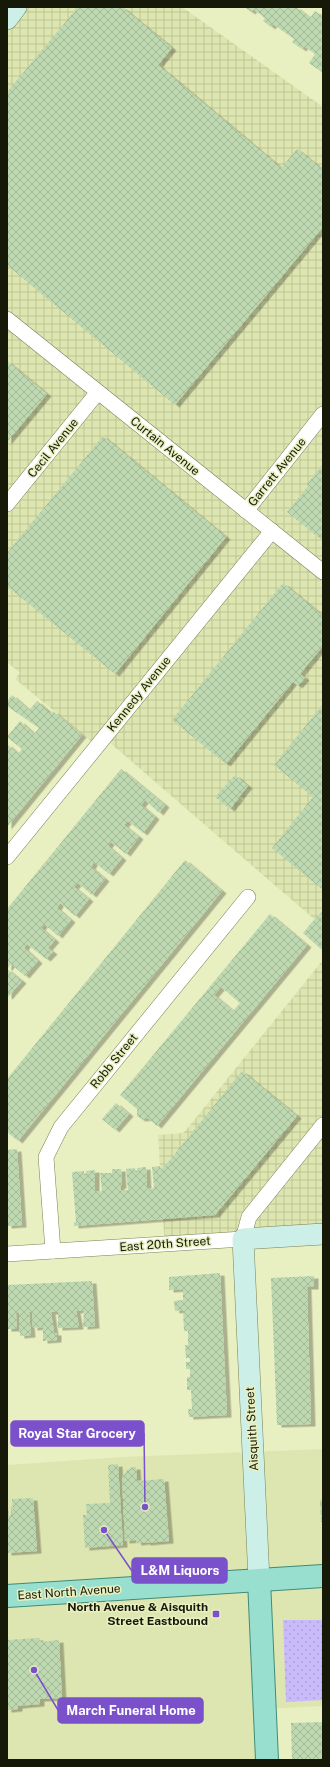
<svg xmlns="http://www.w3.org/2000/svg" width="330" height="1767" viewBox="0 0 330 1767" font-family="'Public Sans',sans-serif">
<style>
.built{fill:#dde6b0}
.industrial{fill:url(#industrial-grid)}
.grass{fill:url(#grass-dots)}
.building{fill:url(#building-cross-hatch);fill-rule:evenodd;filter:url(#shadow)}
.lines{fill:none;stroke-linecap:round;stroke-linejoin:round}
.street-casing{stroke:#7a8055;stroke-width:16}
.secondary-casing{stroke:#7a8055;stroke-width:22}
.primary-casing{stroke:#3f8c75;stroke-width:24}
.street{stroke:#fff;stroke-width:15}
.secondary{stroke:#ccefe7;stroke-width:21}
.primary{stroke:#99dfcf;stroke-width:22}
.poi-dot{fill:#7a51ca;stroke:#e8f0c1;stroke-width:1.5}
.labels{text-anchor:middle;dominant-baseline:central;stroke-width:3;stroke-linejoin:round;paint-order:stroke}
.street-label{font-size:12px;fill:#161908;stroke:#e8f0c1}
.poi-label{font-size:12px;font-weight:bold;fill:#161908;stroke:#e8f0c1;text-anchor:end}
.leader{fill:none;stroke:#7a51ca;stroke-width:1.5}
.callout-dot{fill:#7a51ca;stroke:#e8f0c1;stroke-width:1.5}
.callout{fill:#7a51ca;stroke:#7a51ca;stroke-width:1.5}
.callout-label{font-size:13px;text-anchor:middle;font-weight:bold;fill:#fff}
</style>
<defs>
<pattern id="industrial-grid" width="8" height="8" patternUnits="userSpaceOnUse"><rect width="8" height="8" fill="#dde6b0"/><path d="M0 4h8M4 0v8" fill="none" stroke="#bdc596"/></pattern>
<pattern id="grass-dots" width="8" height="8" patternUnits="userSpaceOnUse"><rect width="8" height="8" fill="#c9bafa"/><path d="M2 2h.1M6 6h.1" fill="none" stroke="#ac9fd5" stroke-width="1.8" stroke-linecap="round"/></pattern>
<pattern id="building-cross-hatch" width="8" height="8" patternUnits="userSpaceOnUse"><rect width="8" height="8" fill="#bed9b1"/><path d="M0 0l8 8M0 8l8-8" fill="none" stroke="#a3ba97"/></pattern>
<filter id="shadow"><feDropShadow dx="4.5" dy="2.5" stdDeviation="0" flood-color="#0004"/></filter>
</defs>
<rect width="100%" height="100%" fill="#e8f0c1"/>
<path class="built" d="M323 1449V1706L265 1709 267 1760H7V1465L122 1457Z"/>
<g class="industrial">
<path d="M15 7H182L323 107V949L304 932 314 919 109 742 102 750 15 679 20 673 7 662V17Z"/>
<path d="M323 960V1237L165 1248 158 1135 183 1133 187 1129Z"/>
</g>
<path class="grass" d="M283 1620H323V1700L286 1702Z"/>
<g class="building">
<path d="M78 7H122L172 48 158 65 281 168 297 149 323 170V227L175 405 7 265V152L8 151 7 150V92Z"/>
<path d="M244 7H296L310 18 315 11 323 17V22L321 25 323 27V73L309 63 315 54 304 46 302 49 292 42 294 39 273 24 271 27 263 21 265 18 253 9 251 12Z"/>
<path d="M7 361 47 394 7 442Z"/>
<path d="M103 436 226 537 115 674 7 586V553Z"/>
<path d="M323 464V541L287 512 309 485 307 484Z"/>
<path d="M283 583 323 616V646L300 674 305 678 298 686 293 682 226 764 172 720Z"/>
<path d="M12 695 29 710 37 701 47 710 46 711 51 714 53 711 82 735 7 827V744L18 754 22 749 7 737 20 721 34 734 39 728 7 706V701Z"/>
<path d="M323 704V890L272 848 313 797 274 765Z"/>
<path d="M121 769 165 805 159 813 145 800 141 805 155 817 143 833 128 821 124 825 139 837 126 854 111 842 109 844 108 846 122 858 109 874 94 862 91 867 105 879 92 895 78 883 74 887 89 899 75 916 60 903 57 908 71 920 58 936 44 924 41 928 55 940 48 948 53 952 46 959 27 944 24 948 38 961 25 976 11 964 7 969 22 981 8 997 7 996V909Z"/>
<path d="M235 775 248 786 239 797 234 793 239 798 230 809 215 797Z"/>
<path d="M185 860 222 891 18 1141 7 1132V1079Z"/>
<path d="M323 910V951L303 933Z"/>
<path d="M270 914 307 945 157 1126 148 1118 141 1119 137 1116V1109L120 1095ZM221 987 240 1003 233 1011 214 995Z"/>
<path d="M242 1071 297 1116 215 1215 74 1226V1222H76L72 1172 84 1171V1175H86V1171L95 1170V1192L102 1191 100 1173H112V1169H121L122 1186H120L121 1191 128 1190 126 1169 135 1168V1172H138L137 1168 146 1167 147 1189 154 1188 152 1167 160 1166 161 1171Z"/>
<path d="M116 1103 129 1114 115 1130 102 1119Z"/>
<path d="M17 1149 22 1225 7 1226V1150Z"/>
<path d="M220 1273 227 1415 189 1417 188 1409H192L191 1390H187V1377H190V1369H186V1362H190V1358H186L185 1345H188V1331H184L183 1310 175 1311 174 1301 183 1300V1289L169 1290V1277Z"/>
<path d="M314 1276V1287H307L311 1424 277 1425 271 1278Z"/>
<path d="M92 1281 95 1326 83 1327 84 1310 76 1311 79 1327 58 1328V1312H51L54 1333H57V1340L43 1341V1327L33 1328 32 1312H29L31 1335 20 1336 19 1312 16 1313 17 1329H7V1285Z"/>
<path d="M118 1464 123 1545 85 1548 83 1515H87L86 1504 110 1503 108 1465Z"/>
<path d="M133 1467H136L137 1481 164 1479 169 1541 146 1543V1542L137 1543 136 1540 125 1541 122 1478 127 1470Z"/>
<path d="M33 1498 37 1551 7 1553V1501L9 1515H13L12 1499Z"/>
<path d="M320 1500H323V1522H321Z"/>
<path d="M39 1638 40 1642 59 1640 62 1698 40 1699V1704L18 1706V1709L7 1710V1640Z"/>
<path d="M323 1722V1760H292L291 1723Z"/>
</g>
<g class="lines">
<g class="street-casing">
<g id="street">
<path d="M7 319 323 572"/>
<path d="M7 504 98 392"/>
<path d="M246 511 323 414"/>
<path d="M7 857 272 531"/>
<path d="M53 1251 46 1157 61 1127 248 897"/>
<path d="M7 1254 243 1239 249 1217 323 1125"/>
</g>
</g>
<g class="secondary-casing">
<g id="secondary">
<path d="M7 19 16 7"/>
<path d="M259 1580 243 1239 323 1234"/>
</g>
</g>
<g class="primary-casing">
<g id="primary">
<path d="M259 1580 267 1760"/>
<path d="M7 1596 323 1576"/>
</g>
</g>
<use href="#street" class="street"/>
<use href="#secondary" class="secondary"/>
<use href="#primary" class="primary"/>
</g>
<rect class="poi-dot" x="212" y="1610" width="8" height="8" rx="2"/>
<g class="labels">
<g class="street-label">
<text transform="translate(165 446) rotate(39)">Curtain Avenue</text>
<text transform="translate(53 448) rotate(-51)">Cecil Avenue</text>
<text transform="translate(277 472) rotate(-51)">Garrett Avenue</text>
<text transform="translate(139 694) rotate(-51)">Kennedy Avenue</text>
<text transform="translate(114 1061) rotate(-51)">Robb Street</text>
<text transform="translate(165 1244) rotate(-4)">East 20th Street</text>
<text transform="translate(252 1429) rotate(-93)">Aisquith Street</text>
<text transform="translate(69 1592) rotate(-4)">East North Avenue</text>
</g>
<g class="poi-label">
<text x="208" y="1607">North Avenue &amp; Aisquith<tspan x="208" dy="14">Street Eastbound</tspan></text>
</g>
</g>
<path class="leader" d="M145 1507L144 1433M104 1530L132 1571M34 1670L58 1710"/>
<g class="callout-dot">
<circle cx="145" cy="1507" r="4"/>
<circle cx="104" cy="1530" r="4"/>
<circle cx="34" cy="1670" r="4"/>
</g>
<g class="callout">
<rect x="11" y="1421" width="133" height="25" rx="4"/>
<rect x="132" y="1558" width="95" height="25" rx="4"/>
<rect x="58" y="1698" width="145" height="25" rx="4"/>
</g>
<g class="callout-label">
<text x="77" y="1438">Royal Star Grocery</text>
<text x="180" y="1575">L&amp;M Liquors</text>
<text x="131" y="1715">March Funeral Home</text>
</g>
<rect width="330" height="1767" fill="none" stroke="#161908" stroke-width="16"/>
</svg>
